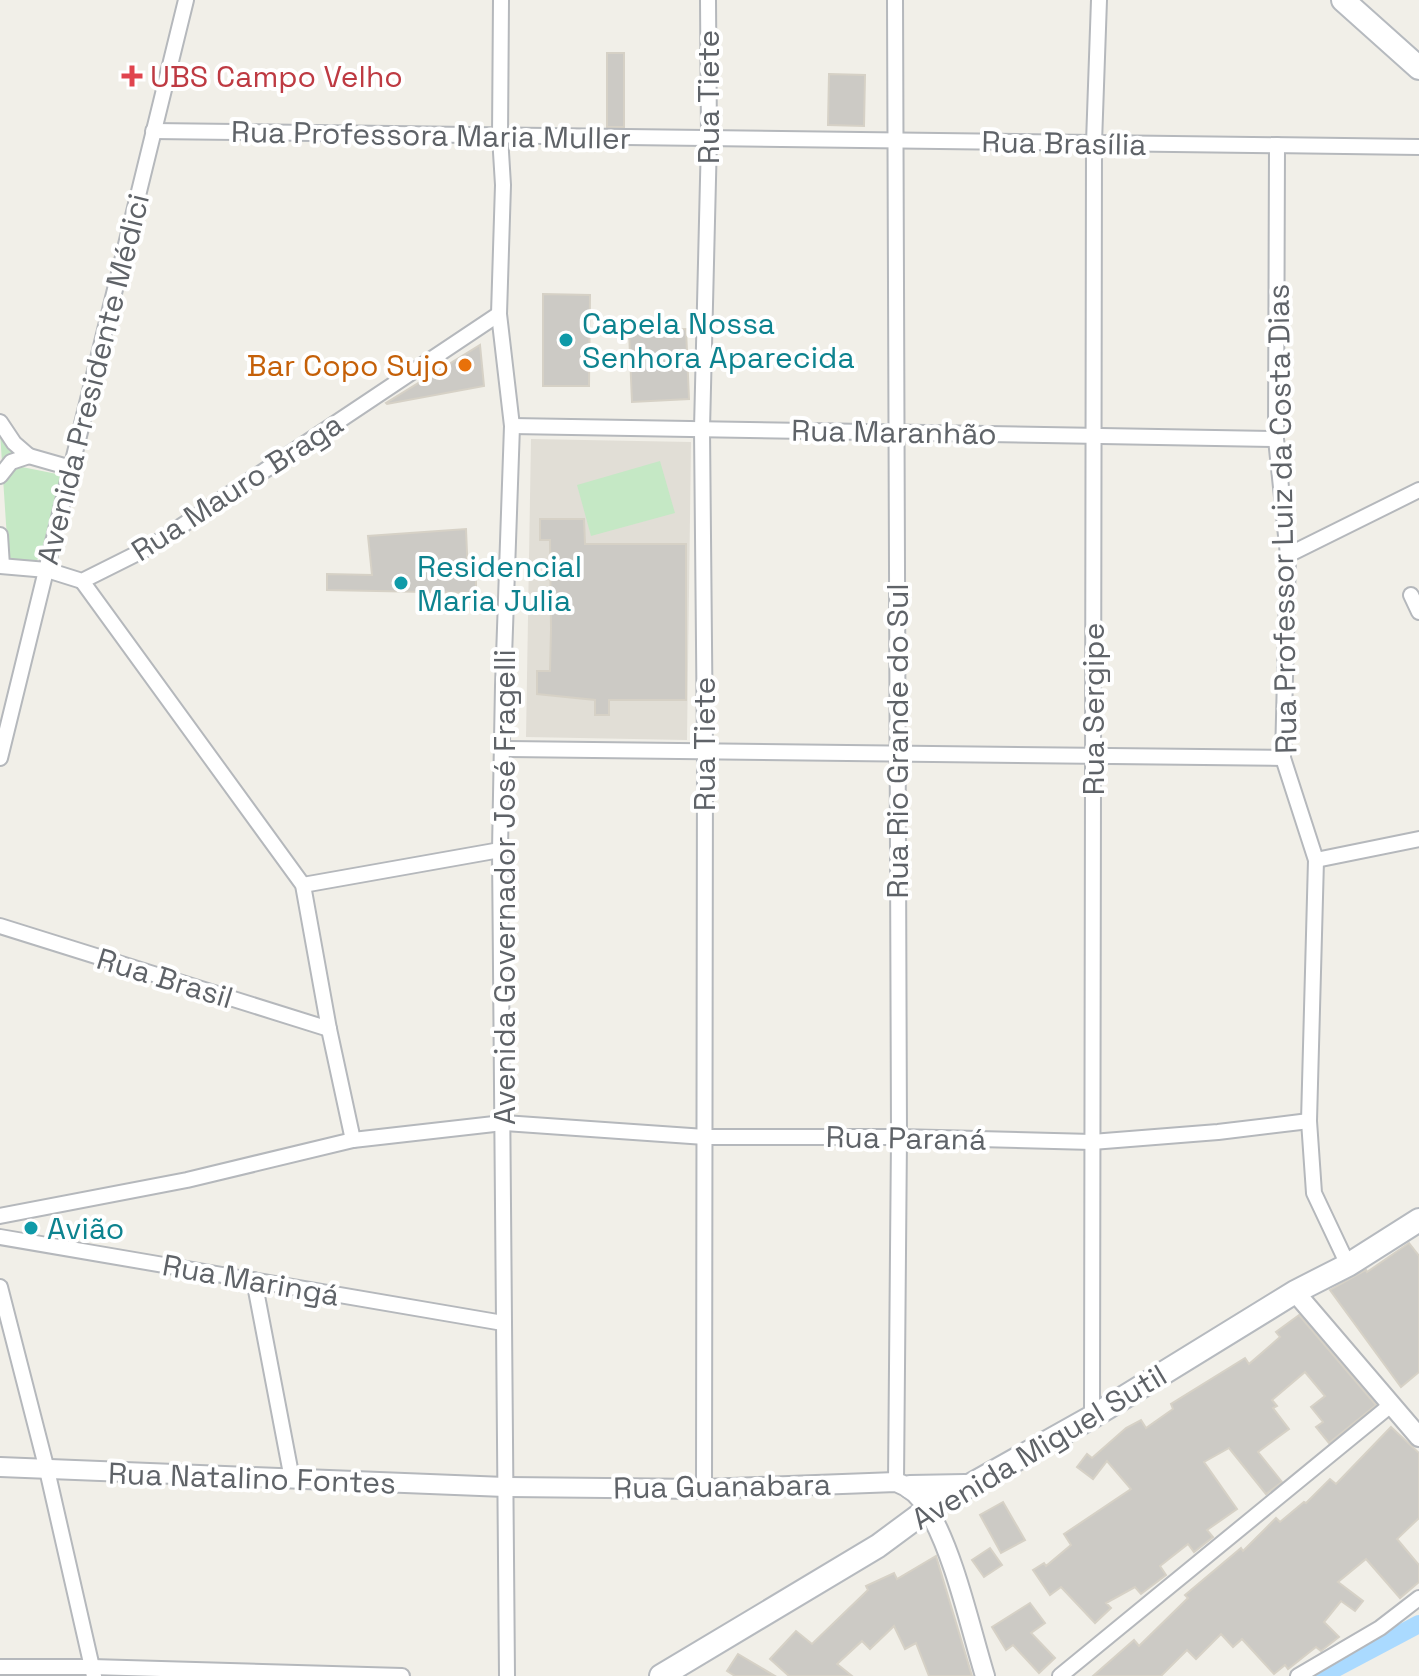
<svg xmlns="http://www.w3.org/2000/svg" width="1419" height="1676" viewBox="0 0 1419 1676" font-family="'Space Grotesk',sans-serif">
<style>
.education{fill:#e1ded6}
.green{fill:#c5e8c5}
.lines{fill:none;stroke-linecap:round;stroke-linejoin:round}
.canal{stroke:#aadaff;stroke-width:18}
.building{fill:#cccac5;stroke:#d6d1c6;stroke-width:2}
.minor-casing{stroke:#b5b8bc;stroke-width:18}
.tertiary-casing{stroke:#b5b8bc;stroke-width:22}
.secondary-casing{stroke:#b6babf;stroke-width:26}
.minor{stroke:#fff;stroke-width:14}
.tertiary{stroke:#fff;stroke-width:18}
.secondary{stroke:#fff;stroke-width:22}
.health-dot{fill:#e0444e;stroke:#fff;stroke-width:3}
.culture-dot{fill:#0f9aa8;stroke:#fff;stroke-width:3}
.food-dot{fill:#e8710a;stroke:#fff;stroke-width:3}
.labels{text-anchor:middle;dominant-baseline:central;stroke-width:8;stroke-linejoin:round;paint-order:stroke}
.health-label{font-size:30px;fill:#be3a42;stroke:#fff;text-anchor:start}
.street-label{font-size:30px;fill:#5f6368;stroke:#fff}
.culture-label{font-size:30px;fill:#0d838f;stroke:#fff;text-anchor:start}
.food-label{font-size:30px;fill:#c56008;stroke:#fff;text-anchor:end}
</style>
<rect width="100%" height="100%" fill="#f1efe8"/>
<path class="education" d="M531 439 691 442 687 740 526 737Z"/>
<g class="green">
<path d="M0 432 22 467 62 475 40 557 32 565 13 562 8 554Z"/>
<path d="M660 461 675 513 591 536 577 485Z"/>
</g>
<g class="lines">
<path class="canal" d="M1321 1676 1419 1624"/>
</g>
<g class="building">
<rect x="607" y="53" width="17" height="74"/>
<path d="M829 74 865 75 864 126 828 125Z"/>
<path d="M543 294 590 295 589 386H543Z"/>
<path d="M686 329 689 399 632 402 629 331Z"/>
<path d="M480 345 484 386 387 404 386 403Z"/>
<path d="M540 519H584L585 544H686V700H609V715H595V700L537 694V671H550L551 629 550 540H540Z"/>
<path d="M466 529 468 577H476V593L327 590V574L372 575 368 536Z"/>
<path d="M1409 1243 1419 1256V1372L1401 1387 1330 1290 1366 1270 1367 1272Z"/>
<path d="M1299 1315 1376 1405 1329 1443 1316 1427 1323 1422 1311 1407 1325 1396 1305 1372 1272 1400 1277 1406 1273 1408 1289 1429 1258 1452 1282 1482 1266 1494 1229 1448 1204 1462 1237 1509 1207 1530 1213 1537 1194 1552 1188 1544 1160 1566 1166 1575 1141 1594 1135 1587 1106 1603 1111 1608 1095 1623 1061 1587 1050 1595 1033 1570 1044 1563 1046 1566 1071 1545 1064 1534 1131 1489 1107 1461 1093 1479 1077 1467 1087 1454 1092 1458 1126 1428 1141 1420 1146 1428 1173 1409 1171 1404 1245 1358 1249 1364 1280 1337 1276 1332Z"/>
<path d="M1391 1427 1419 1453V1518L1397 1539 1419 1565V1582L1400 1598 1366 1559 1338 1582 1363 1601 1355 1611 1341 1601 1324 1622 1339 1637 1321 1651 1316 1647 1288 1669 1285 1665 1274 1674 1242 1639 1233 1647 1221 1634 1196 1659 1187 1650 1161 1676H1093L1134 1640 1139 1646 1188 1598 1185 1595 1241 1548 1243 1551 1276 1518 1280 1522 1304 1502 1306 1503 1330 1479 1336 1484Z"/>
<path d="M1003 1502 1025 1540 1001 1553 980 1515Z"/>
<path d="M990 1548 1002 1565 984 1577 972 1560Z"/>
<path d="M936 1556 972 1676H929L916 1643 905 1649 894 1626 870 1649 862 1641 837 1664 852 1676H789L770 1659 796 1631 812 1644 868 1590 866 1586 894 1573 897 1579Z"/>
<path d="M1030 1603 1045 1623 1031 1633 1055 1658 1039 1673 1013 1645 1006 1650 992 1627Z"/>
<path d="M738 1654 775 1676H735L727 1671Z"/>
</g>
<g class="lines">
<g class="minor-casing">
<g id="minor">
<path d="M501 0 500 136 503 185 499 314 512 426 503 686 500 850 507 1676"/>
<path d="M895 0 899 1137 896 1482"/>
<path d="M153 131 1419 147"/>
<path d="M1277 145 1276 439 1288 555 1283 758 1316 860 1309 1121 1314 1193 1348 1265"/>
<path d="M0 422 14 443 29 456 11 462 0 476"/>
<path d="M512 426 1276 439"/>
<path d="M29 456 71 468"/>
<path d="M0 535 2 566"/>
<path d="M1288 555 1419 490"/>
<path d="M0 566 47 570 82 581 150 547 499 314"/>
<path d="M82 581 303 885 329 1029 353 1140"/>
<path d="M1411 595 1419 612"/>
<path d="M504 749 1283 758"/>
<path d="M0 758 186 0"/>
<path d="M1316 860 1419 839"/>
<path d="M303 885 500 850"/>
<path d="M0 926 329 1029"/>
<path d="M0 1216 187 1180 353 1140 503 1123 705 1137H899L1092 1142 1218 1132 1309 1121"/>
<path d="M0 1237 503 1323"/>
<path d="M254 1280 292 1479"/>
<path d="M0 1287 47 1470 94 1676"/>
<path d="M1092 1417 1094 143 1099 0"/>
<path d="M704 1489 705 751 702 429 709 138 708 0"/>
<path d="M0 1667H92L402 1676"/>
<path d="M1060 1676 1392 1404"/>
<path d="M1298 1676 1380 1628 1419 1598"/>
</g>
</g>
<g class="tertiary-casing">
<g id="tertiary">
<path d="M1295 1292 1419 1437"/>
<path d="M0 1467 505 1487 704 1489 896 1482C910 1487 921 1497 928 1510 954 1553 970 1627 985 1676"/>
</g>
</g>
<g class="secondary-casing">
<g id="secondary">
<path d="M1343 0 1419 68"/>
<path d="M910 1487 965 1486"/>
<path d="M661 1676 878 1546 928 1509 1092 1417 1295 1292 1348 1265 1419 1220"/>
</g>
</g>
<use href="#minor" class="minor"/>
<use href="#tertiary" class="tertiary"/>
<use href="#secondary" class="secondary"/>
</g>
<path class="health-dot" d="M128 64h8v8h8v8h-8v8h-8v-8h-8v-8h8z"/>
<g class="culture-dot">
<circle cx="566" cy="340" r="8"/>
<circle cx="401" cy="583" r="8"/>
<circle cx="31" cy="1228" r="8"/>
</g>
<circle class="food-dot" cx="465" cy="365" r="8"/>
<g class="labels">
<g class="health-label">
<text x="150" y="76">UBS Campo Velho</text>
</g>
<g class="street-label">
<text transform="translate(708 97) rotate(-90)">Rua Tiete</text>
<text transform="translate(431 135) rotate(1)">Rua Professora Maria Muller</text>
<text transform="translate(1064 143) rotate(1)">Rua Brasília</text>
<text transform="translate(93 379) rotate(-76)">Avenida Presidente Médici</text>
<text transform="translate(894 432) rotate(1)">Rua Maranhão</text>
<text transform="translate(237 487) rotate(-33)">Rua Mauro Braga</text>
<text transform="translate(1282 519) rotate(-91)">Rua Professor Luiz da Costa Dias</text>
<text transform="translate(1093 709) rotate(-90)">Rua Sergipe</text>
<text transform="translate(897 741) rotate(-90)">Rua Rio Grande do Sul</text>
<text transform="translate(704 744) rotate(-90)">Rua Tiete</text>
<text transform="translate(504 887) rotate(-90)">Avenida Governador José Fragelli</text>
<text transform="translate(165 978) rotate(17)">Rua Brasil</text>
<text transform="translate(906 1138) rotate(1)">Rua Paraná</text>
<text transform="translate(251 1280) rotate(10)">Rua Maringá</text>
<text transform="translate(1039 1447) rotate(-31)">Avenida Miguel Sutil</text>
<text transform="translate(252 1478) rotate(2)">Rua Natalino Fontes</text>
<text transform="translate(722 1486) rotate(-1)">Rua Guanabara</text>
</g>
<g class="culture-label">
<text x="582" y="323">Capela Nossa<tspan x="582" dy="34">Senhora Aparecida</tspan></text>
<text x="417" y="566">Residencial<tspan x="417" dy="34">Maria Julia</tspan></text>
<text x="47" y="1228">Avião</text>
</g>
<g class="food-label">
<text x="449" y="365">Bar Copo Sujo</text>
</g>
</g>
</svg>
